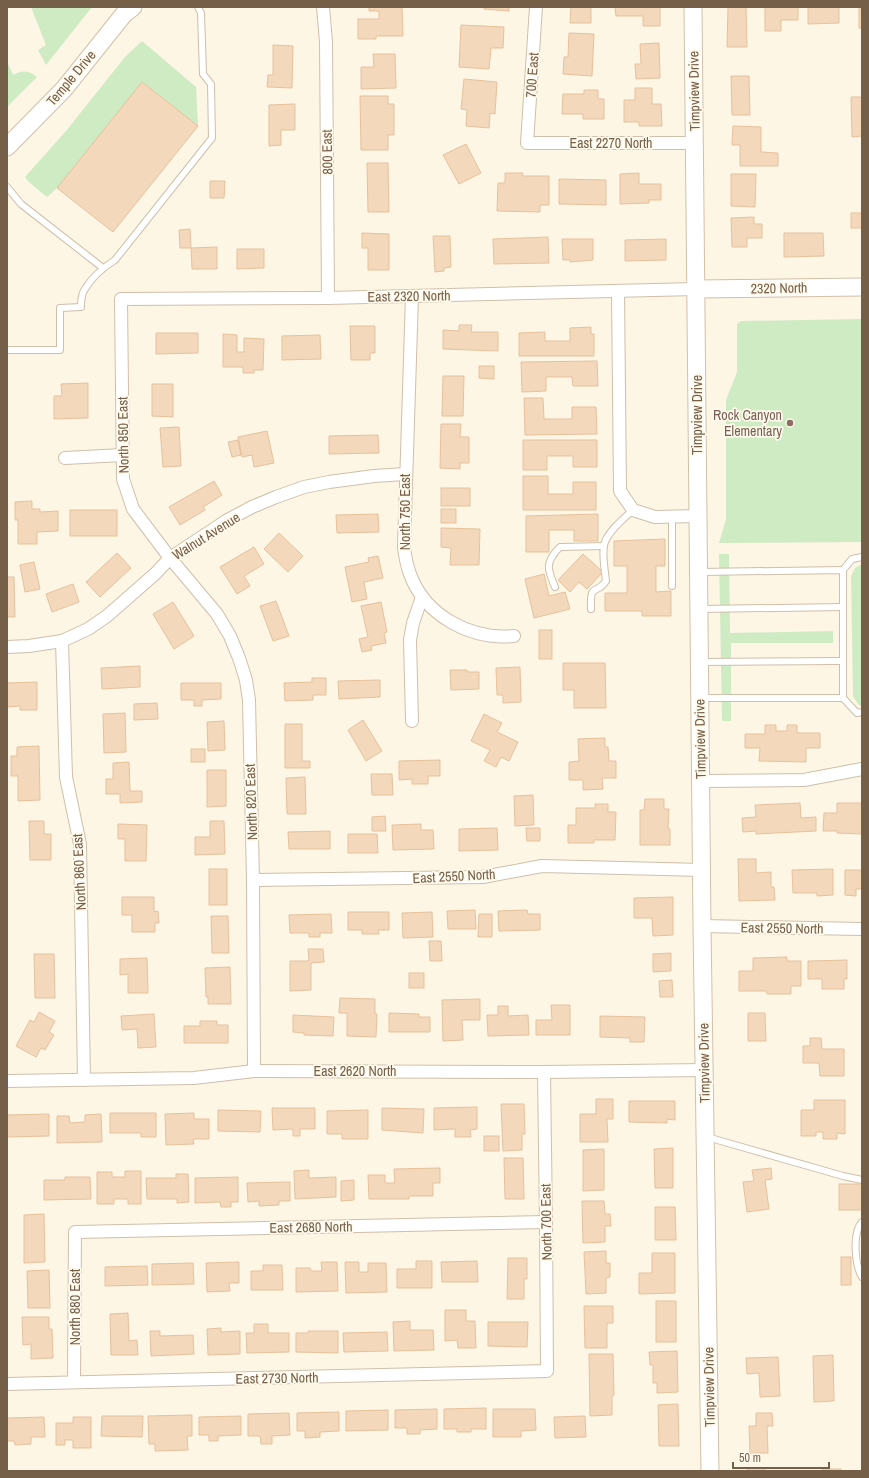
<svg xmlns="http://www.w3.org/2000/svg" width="869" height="1478" viewBox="0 0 869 1478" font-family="'Archivo Narrow',sans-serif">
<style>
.green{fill:#ceebc3}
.building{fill:#f3d8bc;stroke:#e6c19c}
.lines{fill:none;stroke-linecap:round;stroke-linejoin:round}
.lane-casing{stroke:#cfbfab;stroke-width:8}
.street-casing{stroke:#cfbfab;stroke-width:14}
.secondary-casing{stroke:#d2c0a8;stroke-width:19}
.lane{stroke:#fff;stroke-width:6}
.street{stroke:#fff;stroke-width:12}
.secondary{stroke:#fff;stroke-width:17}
.education-dot{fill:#8d6e63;stroke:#fffaec;stroke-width:1.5}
.labels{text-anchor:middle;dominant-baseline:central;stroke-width:3.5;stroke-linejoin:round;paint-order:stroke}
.street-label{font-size:14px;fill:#765f49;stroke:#fffaec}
.education-label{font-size:14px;fill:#785e54;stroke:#fffaec;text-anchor:end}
</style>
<rect width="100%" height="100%" fill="#fdf6e5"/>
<g class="green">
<path d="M31 7H92L46 65 38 50 46 45Z"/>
<path d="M142 41 196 87 198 126 142 82 57 188 47 197 29 182 25 177 66 131 125 57Z"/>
<path d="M7 61 13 75C22 70 28 70 37 77L7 107Z"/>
<path d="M862 319V542L719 543 726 519V400L737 372V324L741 321Z"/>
<path d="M719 554H729L730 633 833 631V643H731V721H722Z"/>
<path d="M862 564V707L858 704 853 696 851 576 855 568Z"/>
</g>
<g class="building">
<path d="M369 7H402L403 36H376V39H358V19H379V11H369Z"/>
<path d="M484 7H509V11L484 9Z"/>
<path d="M571 7H591V23H570Z"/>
<path d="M615 7H660V26H643V16H616Z"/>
<path d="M728 7H746L747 47H727Z"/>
<path d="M765 7H798V20H781V31H765Z"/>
<path d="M808 7H839V23L808 24Z"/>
<rect x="859" y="7" width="3" height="21"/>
<path d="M461 25 504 27 503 48H491L489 69 459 67Z"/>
<path d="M569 33 594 34 592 76 563 74 564 57H568Z"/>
<path d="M659 43 660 78 636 79 635 64H641L640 44Z"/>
<path d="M273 45 293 46 292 88 267 87 268 75H273Z"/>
<path d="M373 54H395L396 88 361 89V67H374Z"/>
<path d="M731 76H749L750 115H732Z"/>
<path d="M464 79 497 82 495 114 490 113 489 128 466 126 467 110 461 109Z"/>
<path d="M142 82 198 126 113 232 57 188Z"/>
<path d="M635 88H652V104H661L662 126H639V122H624V100H635Z"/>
<path d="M584 90H598V99H604V119H583V114H562L563 94H584Z"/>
<path d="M360 96H388V104H394V135H388V150H361Z"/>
<path d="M851 97H862V136L852 137Z"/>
<path d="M295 104V130H281V145L269 146V105Z"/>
<path d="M733 126 761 127V152L778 153V166H740V145H732Z"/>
<path d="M466 144 481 173 459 184 443 155Z"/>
<path d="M367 163H388L389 212H368Z"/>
<path d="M505 173H523L522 176H549V205H540V212L497 211 498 183H505Z"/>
<path d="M639 173V184H661V200H649V203L620 204V174Z"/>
<path d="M731 174H756L755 207 731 206Z"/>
<path d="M559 179 606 180V205L559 204Z"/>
<path d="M210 181H225L224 198H210Z"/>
<rect x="851" y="213" width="11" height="15"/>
<path d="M754 217V224H762V238H747V247H732L731 218Z"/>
<path d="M190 229 191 248H180L179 230Z"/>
<path d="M362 233 389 234V270H368V248H362Z"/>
<path d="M784 233H823L824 256 784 257Z"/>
<path d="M433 236H450L451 267 444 268V271L435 272Z"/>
<path d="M548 237 549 263 494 264 493 239Z"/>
<path d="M562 239H593V260L570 262V260H563Z"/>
<path d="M666 239V260L625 261V240Z"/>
<path d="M217 247V269H192L191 248Z"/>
<path d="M237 249H264V268L237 269Z"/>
<path d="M459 325H472L471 332H498V351L443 349V330L459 331Z"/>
<path d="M350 326H375V353H370V360H351Z"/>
<path d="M591 327V334H594V356H519V333L545 332V341H570V328Z"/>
<path d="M156 333H198V353L156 354Z"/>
<path d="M223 334 237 335V352H244V338L264 339 263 370H254V373H243V367H223Z"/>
<path d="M320 335 321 359 282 360V336Z"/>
<path d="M597 361 598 386H573L572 377H546V391L522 392 521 362Z"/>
<path d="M479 366H494V379L479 378Z"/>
<path d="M443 376H464L463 416H442Z"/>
<path d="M88 383V418L54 419V396H62L61 384Z"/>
<path d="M152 384H173V417L152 416Z"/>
<path d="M524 398H543L544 419H572V407H596L597 434 525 435Z"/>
<path d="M441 424H461L460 437H469V463H460V469L440 468Z"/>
<path d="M179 427 181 466 163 467 160 428Z"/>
<path d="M267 431 274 463 254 467 252 455 242 457 238 437Z"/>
<path d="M378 435 379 453 329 454V436Z"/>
<path d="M238 440 241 455 232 457 228 442Z"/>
<path d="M523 440H597V467H573V456H547V470H523Z"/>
<path d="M523 476H548V494H573V482H596V510H523Z"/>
<path d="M214 481 222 495 203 507 205 510 180 525 169 507Z"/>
<rect x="441" y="488" width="29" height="18"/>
<path d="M32 501V509H40V512L58 511V531L37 532V544H18V520H15V502Z"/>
<rect x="441" y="509" width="15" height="14"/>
<rect x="70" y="510" width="47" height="26"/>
<path d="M378 514 379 532 337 533 336 515Z"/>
<path d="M598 514V541H574V530H549V552H526V516Z"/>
<path d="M441 528 480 529 479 565H450L451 548 441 547Z"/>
<path d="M279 533 303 556 288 572 264 549Z"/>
<path d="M665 539V566H656V592L671 591V616H642V611H605V593H627V566H614V541Z"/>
<path d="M254 547 264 564 244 576 250 586 237 594 220 567Z"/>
<path d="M117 553 131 568 100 597 86 582Z"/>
<path d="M583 554 603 572 587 589 579 582 570 592 558 580Z"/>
<path d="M378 556 383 578 364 582 367 599 352 602 345 567 369 562 368 558Z"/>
<path d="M34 562 40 589 25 592 20 565Z"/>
<path d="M544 574 549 596 565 592 570 609 534 618 525 579Z"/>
<path d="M7 577H14L15 617H7Z"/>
<path d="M73 584 79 602 52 612 46 594Z"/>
<path d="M276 601 289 636 273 641 260 606Z"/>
<path d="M173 602 194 636 174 649 153 614Z"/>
<path d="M381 602 387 632 384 633 386 643 371 646 372 650 362 652 359 639 368 637 361 606Z"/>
<rect x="539" y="630" width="13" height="29"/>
<path d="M563 663H605L606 708H574V690H563Z"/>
<path d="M140 666V687L102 689 101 668Z"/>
<path d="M520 667 521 702 503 703V695H497L496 668Z"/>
<path d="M450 670H467V672H479V689L451 690Z"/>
<path d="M312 678H326V695H313V700L285 701 284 683 312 682Z"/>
<path d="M380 680V697L339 699 338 681Z"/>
<path d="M37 682V710H20V706L7 707V683Z"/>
<path d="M181 683H221V699L202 700V706H194V700H181Z"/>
<path d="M157 703 158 719 134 720V704Z"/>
<path d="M125 713 126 752 104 753 103 714Z"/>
<path d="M484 714 502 723 497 732 518 742 509 761 501 757 496 767 484 761 490 750 471 741Z"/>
<path d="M363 720 382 751 366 761 348 730Z"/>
<path d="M224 721 225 750 208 751 207 722Z"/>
<path d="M285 724H302V761H310V768H285Z"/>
<path d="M765 725H776V731H787V725H797V733H820V748H806V762L759 761 760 748H745V734H765Z"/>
<path d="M605 738V747H608L609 761H616V778H602L603 789 583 790V780H569V762L579 761 578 739Z"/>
<path d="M39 746 40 800 18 801V776H11V756H17V747Z"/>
<rect x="191" y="749" width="14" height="13"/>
<path d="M440 760V776H428V784H412V779L399 780V761Z"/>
<path d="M129 762 130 791H142V802L120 803V794H106V779H113V763Z"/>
<path d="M207 770H226V806L207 807Z"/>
<path d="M371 774H392L393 795H372Z"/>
<path d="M305 777 306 814H287L286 778Z"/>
<path d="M533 795 534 825 515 826 514 796Z"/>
<path d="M645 799H664V809H669L668 829H670V845H640V810H644Z"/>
<path d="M800 803 801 818 816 817V831L756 834V831L743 832 742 818 756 817 755 805Z"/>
<path d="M837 803H862V834L837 833V831H823L824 813H837Z"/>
<path d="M595 804H608V812H616L615 840H594V843H568V825H576V808H595Z"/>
<path d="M385 816 386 831H372V817Z"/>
<path d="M29 821H44V834H51V860H30Z"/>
<path d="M210 821H224L225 854 195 855V837H210Z"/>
<path d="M118 824 147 825 146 861H125V839H118Z"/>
<path d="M421 824V830H433L434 849 393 850 392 825Z"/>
<path d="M497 828 498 850 459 851V829Z"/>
<path d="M526 828H540V841H527Z"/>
<path d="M330 831V849H289L288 832Z"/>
<path d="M348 834H377L378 853H348Z"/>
<path d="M738 859H756V873L771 872V887H774L775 900 739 901Z"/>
<rect x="209" y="869" width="18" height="36"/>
<path d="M833 869V895L817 896V893H793L792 870Z"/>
<path d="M845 870H862V889H856V896L845 895Z"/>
<path d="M122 897H154V912L158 911 159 923H155V932H132V915H122Z"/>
<path d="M673 897V935L653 936 652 918H634V898Z"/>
<path d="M475 910 476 929H448L447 911Z"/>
<path d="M527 910 528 914H540V930L499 931 498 911Z"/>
<path d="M348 912H389V930H378L379 934H362V930H348Z"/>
<path d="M432 912 433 937 403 938 402 913Z"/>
<path d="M331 914 332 933H320V937H309V933H290L289 915Z"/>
<path d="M479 914H492V937H478Z"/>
<path d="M211 916H228L229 953H212Z"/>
<path d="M429 941H441L442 961H430Z"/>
<path d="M308 949H323L324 962 311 963V990L290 991V961H309Z"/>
<path d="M671 953V971L653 972V954Z"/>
<path d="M34 954H54L55 998H35Z"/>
<path d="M787 957V961H801V986H791V994H767L766 991H739V971H753V958Z"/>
<path d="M147 958 148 993H128V974L120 975V959Z"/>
<path d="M847 960V979H844V989H822V979H808V961Z"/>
<path d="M230 967 231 1004H208V997H206L205 968Z"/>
<rect x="409" y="973" width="15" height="15"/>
<path d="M672 980 673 997H660L659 981Z"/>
<path d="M340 998 375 999V1014H377L376 1037 347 1036V1013H339Z"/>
<path d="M480 999V1020H462L463 1040 443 1041 442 1000Z"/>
<path d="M551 1005H570V1035H536V1020H552Z"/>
<path d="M498 1006H508V1016L528 1015 529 1035 488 1036 487 1015H498Z"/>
<path d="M39 1012 55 1021 49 1032 54 1035 45 1050 41 1048 36 1057 16 1046 30 1020 34 1022Z"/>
<path d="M389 1013 419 1014V1017H430V1032H389Z"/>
<path d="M748 1013H765L766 1041H748Z"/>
<path d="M154 1014 156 1047 138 1048 137 1029 122 1030 121 1016Z"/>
<path d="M293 1015 334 1017 333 1036 304 1035V1033L293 1032Z"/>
<path d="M600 1016 645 1017 644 1042H630V1038L600 1037Z"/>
<path d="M200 1021H217V1025H228V1043H184V1026H200Z"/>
<path d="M810 1038H821L822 1049H844V1076H820L819 1063H803V1046H810Z"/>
<path d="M596 1099H613V1119H607L608 1142H580V1114H596Z"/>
<path d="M814 1100H845V1134L837 1133V1139H823V1132H816V1136H801V1110H814Z"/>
<path d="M629 1101H675V1120L667 1119V1123L629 1122Z"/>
<path d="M501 1104H524L525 1134H522V1150L503 1151Z"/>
<path d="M477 1107V1129L470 1130 471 1137H455V1129L434 1130V1108Z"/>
<path d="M272 1108H315V1129H300V1136H293V1129L273 1130Z"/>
<path d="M382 1108 424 1109 423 1133 382 1130Z"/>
<path d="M218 1110 261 1111 260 1132 218 1131Z"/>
<path d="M368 1110V1139H342V1134H327V1111Z"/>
<path d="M110 1113H156V1137H141V1133H110Z"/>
<path d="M194 1113V1119H209V1139H193L194 1144 166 1145 165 1114Z"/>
<path d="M49 1114V1136L7 1137V1115Z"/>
<path d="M101 1114 102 1142 57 1143V1116H69L70 1123 85 1122V1115Z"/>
<rect x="484" y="1136" width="15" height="15"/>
<path d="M673 1148V1188H655L654 1149Z"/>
<path d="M604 1149V1190L583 1191V1150Z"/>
<path d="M504 1158H523L524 1199H505Z"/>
<path d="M440 1168V1183H433V1196H409V1199H369L368 1175H385V1183H395L394 1169Z"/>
<path d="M771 1168 772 1179 765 1180 769 1209 747 1212 743 1182 754 1181 752 1170Z"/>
<path d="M309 1170V1178L336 1177V1197L295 1199 294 1171Z"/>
<path d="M125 1171H141V1204H128V1199H114V1204H97V1172H112V1177H125Z"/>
<path d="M176 1174H188L189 1202 177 1203V1199H147L146 1178H176Z"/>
<path d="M65 1177H90L91 1199 44 1200V1180H65Z"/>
<path d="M238 1177V1202H231V1207H221L220 1202 195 1203V1178Z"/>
<path d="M354 1180V1200L341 1201V1181Z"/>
<path d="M290 1182V1201H279V1205L259 1206V1201L248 1202 247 1183Z"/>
<rect x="839" y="1184" width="23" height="26"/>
<path d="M582 1201H604L605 1214H610L611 1226H605V1242L583 1243Z"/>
<path d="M655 1207H675L676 1240H655Z"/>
<path d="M44 1214 45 1262 24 1263V1215Z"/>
<path d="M606 1251V1263H610V1277L606 1278V1293L586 1294 584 1252Z"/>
<path d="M652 1253H675V1293L639 1294V1273H652Z"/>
<rect x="841" y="1257" width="10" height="28"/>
<path d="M508 1258H527V1279H524V1299H507Z"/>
<path d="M416 1261H432V1288H397V1269H416Z"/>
<path d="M477 1261 478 1282H442L441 1262Z"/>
<path d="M239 1262V1283H229L230 1291 207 1292 206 1263Z"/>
<path d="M321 1262H337L338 1291 296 1292V1268H310L311 1271H322Z"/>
<path d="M345 1262H359V1272H368V1263H386L387 1292 346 1293Z"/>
<path d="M193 1263 194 1284 152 1285V1264Z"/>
<path d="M263 1265H282L283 1290H251V1271H263Z"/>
<path d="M147 1266 148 1285 105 1286V1267Z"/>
<path d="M49 1270 50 1308H28L27 1271Z"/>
<rect x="656" y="1301" width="20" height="41"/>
<path d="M584 1306H613V1323H607V1348H585Z"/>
<path d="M445 1310H466V1321H475L476 1348H458L457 1340 445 1341Z"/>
<path d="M128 1313 129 1341 137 1340 138 1355H111L110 1314Z"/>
<path d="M22 1317H49V1329H52L53 1358 31 1359V1344L23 1345Z"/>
<path d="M410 1321V1330H433L434 1350 394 1351 393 1322Z"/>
<path d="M488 1322H528L527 1347 488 1346Z"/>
<path d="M254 1324H268V1333H289V1352L247 1353 246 1333H254Z"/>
<path d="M221 1328V1332L240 1331V1354L208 1355 207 1329Z"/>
<path d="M150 1331H160V1336L193 1335 194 1354 151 1356Z"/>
<path d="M308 1331H338V1353L296 1352V1333H308Z"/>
<path d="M387 1332 388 1351 344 1352 343 1333Z"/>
<path d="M677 1351 678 1392 657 1393V1383H653V1365H650L649 1352Z"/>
<path d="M589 1354H613L614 1395 612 1396V1415L590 1416Z"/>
<path d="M833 1355 834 1401 814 1402 813 1356Z"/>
<path d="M778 1357 780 1396 760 1397 759 1373 747 1374 746 1358Z"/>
<path d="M678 1404 679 1446H659L658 1405Z"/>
<path d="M486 1408V1429H471V1432H457V1429H444V1409Z"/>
<path d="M437 1409V1429L420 1430V1434H407V1428H395V1410Z"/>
<path d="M493 1409H535L536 1430 521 1431V1437H493Z"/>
<path d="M388 1410V1430L346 1431V1411Z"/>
<path d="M339 1412V1431L320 1432V1437L305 1438V1431H297V1413Z"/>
<path d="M289 1413 290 1435 272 1436V1444H261L260 1436H248V1414Z"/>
<path d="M756 1413H772L773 1426H767L768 1453H750L749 1426H756Z"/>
<path d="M192 1415V1436H187L188 1450 155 1451V1444H149L148 1416Z"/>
<path d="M102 1416H143L142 1437 101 1436Z"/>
<path d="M241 1416V1435L218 1436V1441H209V1435H199V1417Z"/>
<path d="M585 1416 586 1437 555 1438 554 1417Z"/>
<path d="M44 1417 45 1437H31V1444L15 1445 14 1441H7V1418Z"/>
<path d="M73 1417H91V1448H73V1440H65V1445H56V1423H73Z"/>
<path d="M747 1468H765V1471H748Z"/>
<rect x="822" y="1469" width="19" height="2"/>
</g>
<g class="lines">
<g class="lane-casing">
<g id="lane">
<path d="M7 187 21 204 103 268"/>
<path d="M7 350H60V308L81 307C81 301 81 294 85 289 92 277 104 267 115 260L212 138 211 84 203 74 201 13 198 7"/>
<path d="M672 517V586"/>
<path d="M843 570 852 559 862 557"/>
<path d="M700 572 843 570V698H701"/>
<path d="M555 587C547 569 545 562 560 547L604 546"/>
<path d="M591 609C590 581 596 596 606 581 605 571 602 556 604 546 605 534 624 518 633 510"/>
<path d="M701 609 843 607"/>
<path d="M700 662 843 661"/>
<path d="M843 698 857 713 862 712"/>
<path d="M707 1137 843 1176 862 1180"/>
<path d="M862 1222C852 1233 855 1265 862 1277"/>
</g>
</g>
<g class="street-casing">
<g id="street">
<path d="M323 7 326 42 328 298"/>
<path d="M536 7 527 143H695"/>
<path d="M618 291 620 491 633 510 655 517 698 516"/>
<path d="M412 296 404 547C405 556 407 566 410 574 425 616 471 640 514 636"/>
<path d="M65 458 122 455"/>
<path d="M62 641 66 777 80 844 84 1080"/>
<path d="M7 647 29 646 62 641 88 629 107 616 156 573 170 558 226 521 252 507 276 497 304 487 329 482 374 476 405 474"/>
<path d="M412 721 410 640 413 623 422 597"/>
<path d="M701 781 804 780 862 769"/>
<path d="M253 880 483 877 542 866 702 870"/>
<path d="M702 926 862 929"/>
<path d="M254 1071 253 880 249 700 246 680 239 658 230 636 217 614 170 558 133 509 123 479 121 299 328 298 696 289"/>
<path d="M7 1081 194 1078 254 1071 544 1072 704 1070"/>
<path d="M74 1382 75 1232 546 1222"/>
<path d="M7 1384 547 1371 546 1222 544 1072"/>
</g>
</g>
<g class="secondary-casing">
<g id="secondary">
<path d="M693 7 702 926 710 1471"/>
<path d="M7 147 64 89 124 14 133 7"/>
<path d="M696 289 862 287"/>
</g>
</g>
<use href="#lane" class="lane"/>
<use href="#street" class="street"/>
<use href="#secondary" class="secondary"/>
</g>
<circle class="education-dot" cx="790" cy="423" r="4"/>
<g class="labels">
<g class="street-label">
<text transform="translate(532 75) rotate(-86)">700 East</text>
<text transform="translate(71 78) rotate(-50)">Temple Drive</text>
<text transform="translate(694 91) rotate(-91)">Timpview Drive</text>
<text x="611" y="143">East 2270 North</text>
<text transform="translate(327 152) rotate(-91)">800 East</text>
<text transform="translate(779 288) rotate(-1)">2320 North</text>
<text transform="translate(409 296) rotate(-1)">East 2320 North</text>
<text transform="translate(697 415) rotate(-90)">Timpview Drive</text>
<text transform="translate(123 435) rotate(-91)">North 850 East</text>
<text transform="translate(405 512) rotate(-90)">North 750 East</text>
<text transform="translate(206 536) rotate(-32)">Walnut Avenue</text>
<text transform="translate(700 739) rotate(-91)">Timpview Drive</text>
<text transform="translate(251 802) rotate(-92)">North 820 East</text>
<text transform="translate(79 872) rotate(-93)">North 860 East</text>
<text transform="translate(454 876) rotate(-3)">East 2550 North</text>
<text transform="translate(782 928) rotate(1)">East 2550 North</text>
<text transform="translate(704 1063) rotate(-91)">Timpview Drive</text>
<text x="355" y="1071">East 2620 North</text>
<text transform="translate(546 1222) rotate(-91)">North 700 East</text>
<text transform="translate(311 1227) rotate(-1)">East 2680 North</text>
<text transform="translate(75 1307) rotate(-90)">North 880 East</text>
<text transform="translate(277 1378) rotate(-1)">East 2730 North</text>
<text transform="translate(709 1387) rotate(-91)">Timpview Drive</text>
</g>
<g class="education-label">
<text x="782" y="415">Rock Canyon<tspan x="782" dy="16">Elementary</tspan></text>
</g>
</g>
<rect width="869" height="1478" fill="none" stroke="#765f49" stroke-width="16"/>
<path d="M733 1462v6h96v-6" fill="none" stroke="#765f49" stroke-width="2"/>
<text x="739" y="1462" font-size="12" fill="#765f49" stroke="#fffaec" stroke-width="3" paint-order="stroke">50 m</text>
</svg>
